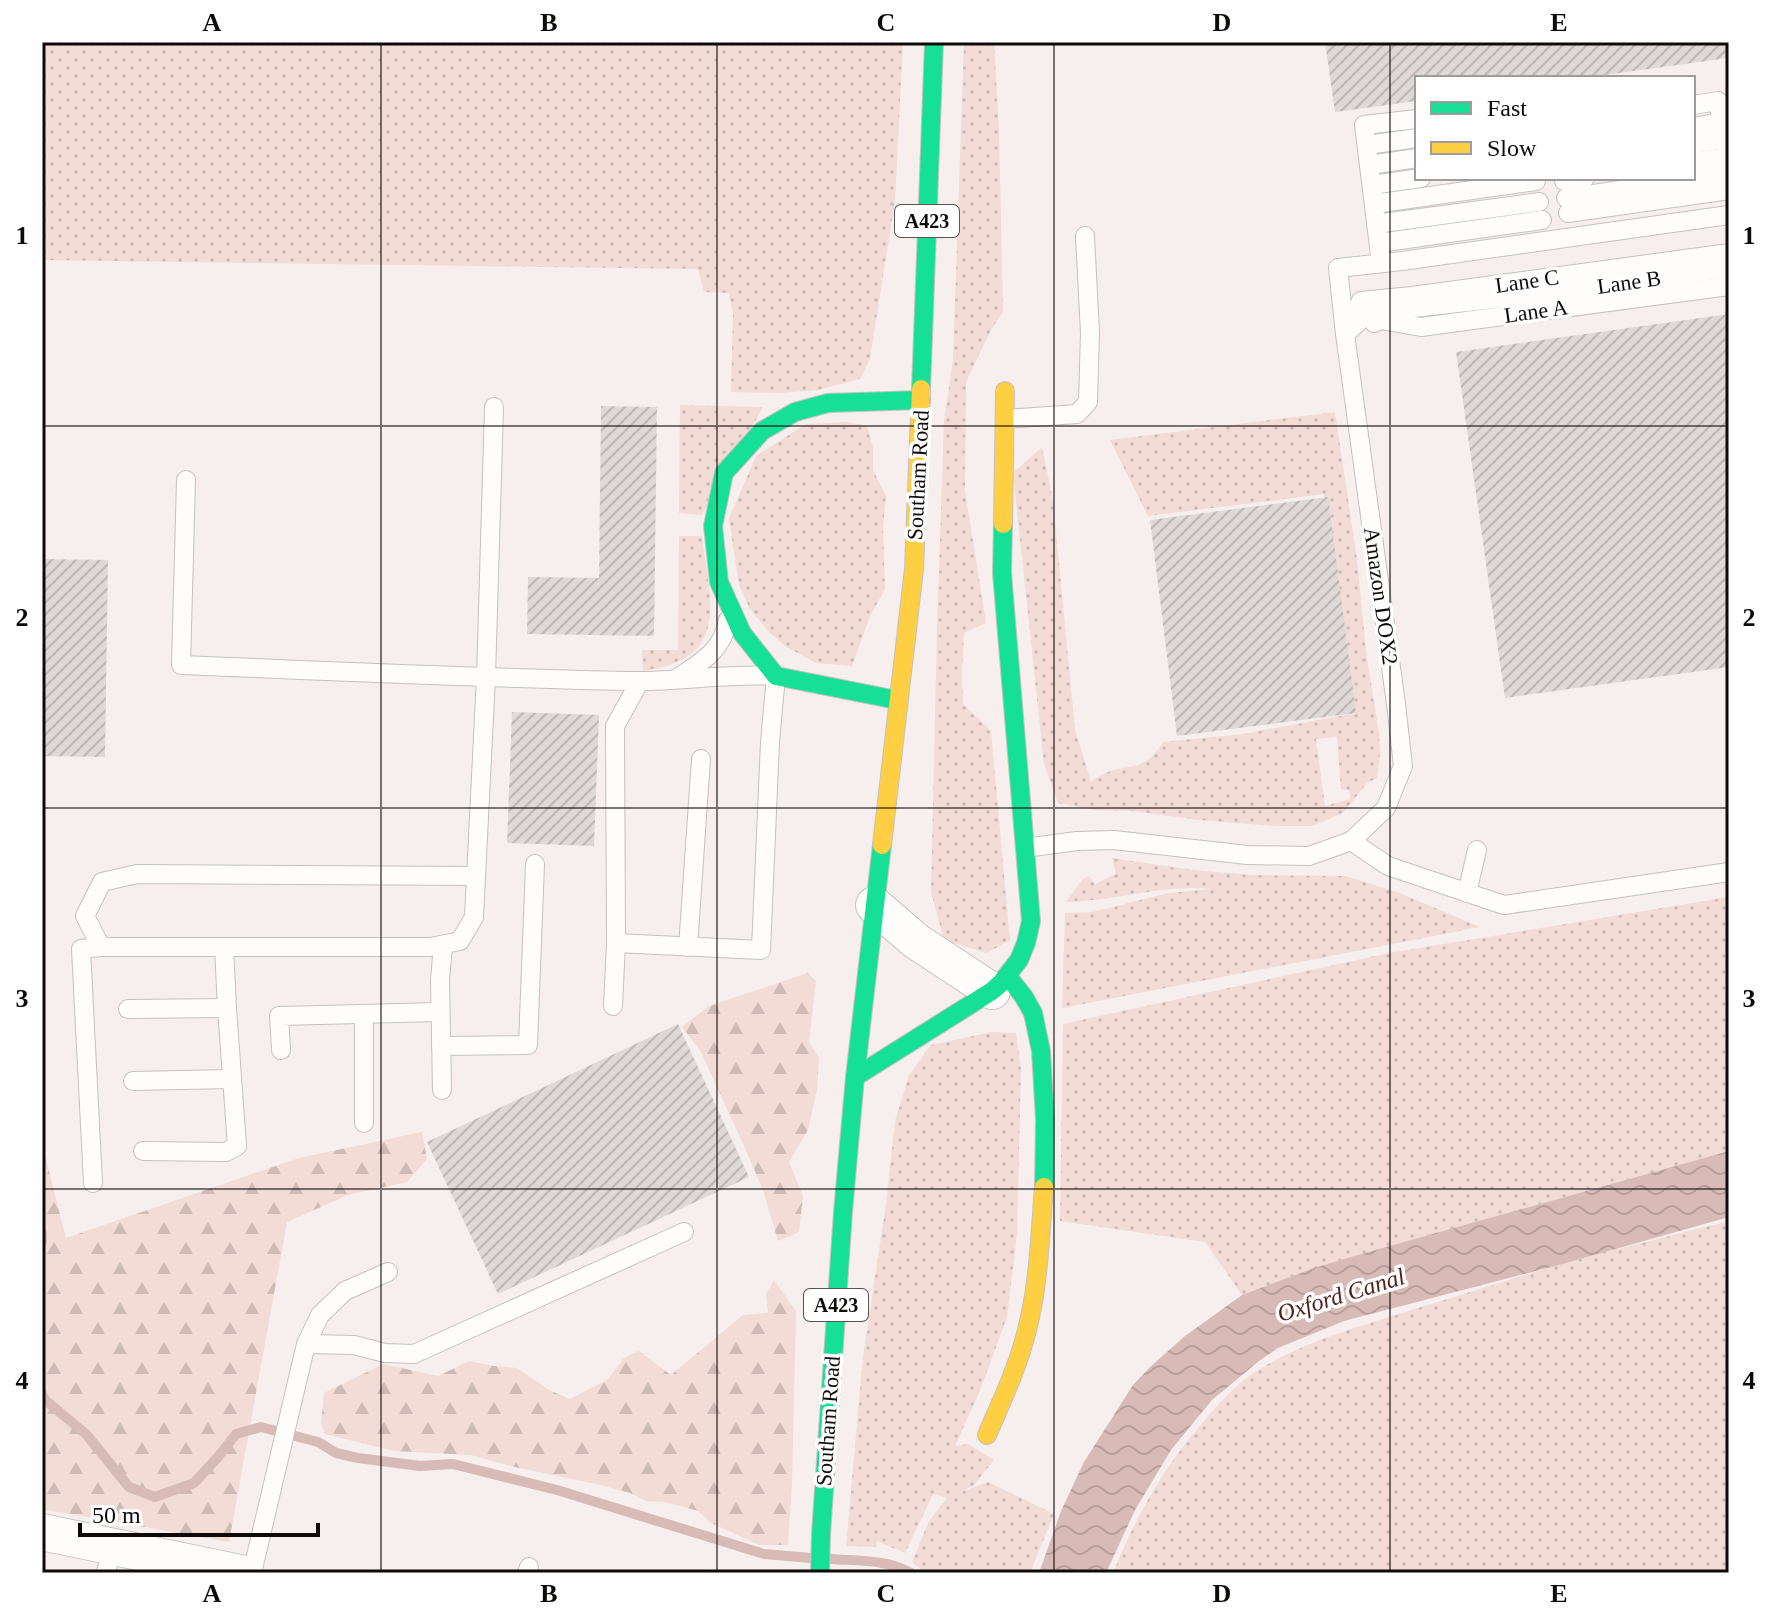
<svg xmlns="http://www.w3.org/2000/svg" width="1771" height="1615" viewBox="0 0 1771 1615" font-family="Georgia,serif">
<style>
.grass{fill:url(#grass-dots);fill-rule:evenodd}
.forest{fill:url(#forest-firs)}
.water{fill:url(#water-waves)}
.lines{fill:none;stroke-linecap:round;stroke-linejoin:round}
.stream{stroke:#d8bbb6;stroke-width:10}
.building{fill:url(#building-hatch)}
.lane-casing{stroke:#c6c0c0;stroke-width:20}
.street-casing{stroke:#c6c0c0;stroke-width:38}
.fast-casing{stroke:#c6c0c0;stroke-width:20}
.slow-casing{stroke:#c6c0c0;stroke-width:20}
.lane{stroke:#fefdfc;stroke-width:18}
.street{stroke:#fefdfc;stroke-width:36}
.fast{stroke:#16e098;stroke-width:18}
.slow{stroke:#ffcf43;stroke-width:18}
.grid{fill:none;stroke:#0f0a0a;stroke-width:2;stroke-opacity:0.55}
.labels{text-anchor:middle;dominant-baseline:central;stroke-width:7;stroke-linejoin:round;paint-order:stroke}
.shield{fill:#fefefe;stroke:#575353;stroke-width:2}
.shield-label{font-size:20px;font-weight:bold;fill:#0f0a0a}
.street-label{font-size:22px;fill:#0f0a0a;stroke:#fefefe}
.water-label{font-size:24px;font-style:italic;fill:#53211a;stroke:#fefefe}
.neatline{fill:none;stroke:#0f0a0a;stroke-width:3}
.grid-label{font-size:26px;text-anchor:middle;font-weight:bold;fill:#0f0a0a}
</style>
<defs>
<pattern id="grass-dots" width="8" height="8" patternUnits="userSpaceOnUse" patternTransform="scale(2)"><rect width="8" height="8" fill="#f3dbd6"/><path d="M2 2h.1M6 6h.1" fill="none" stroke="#cfbbb6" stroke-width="1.8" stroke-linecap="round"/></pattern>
<pattern id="forest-firs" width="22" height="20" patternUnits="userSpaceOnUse" patternTransform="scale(2)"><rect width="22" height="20" fill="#f3dbd6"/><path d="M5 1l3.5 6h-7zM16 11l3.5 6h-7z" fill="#cfbbb6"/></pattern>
<pattern id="water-waves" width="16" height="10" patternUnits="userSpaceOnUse" patternTransform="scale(2)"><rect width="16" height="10" fill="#d8bbb6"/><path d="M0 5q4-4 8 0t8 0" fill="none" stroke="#b89f9b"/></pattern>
<pattern id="building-hatch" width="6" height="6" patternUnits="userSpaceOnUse" patternTransform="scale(2)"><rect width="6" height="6" fill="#ded8d7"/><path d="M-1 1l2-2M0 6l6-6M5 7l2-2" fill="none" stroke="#bdb8b7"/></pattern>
</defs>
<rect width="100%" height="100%" fill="#f6efee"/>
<g class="grass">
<path d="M42 42H903L895 200 870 359 860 379 818 390 781 393 731 392 733 314 729 293 704 292 698 269 42 260Z"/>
<path d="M964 42H994L999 131 1003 312 991 330 966 382 965 491 986 623 964 633 962 674 963 704 991 731 1010 940 987 953 944 940 931 892 937 630 944 421 953 360Z"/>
<path d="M680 405 763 407 702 515 679 513Z"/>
<path d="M1335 412 1357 559 1366 652 1379 733 1380 753 1377 778 1367 783 1343 813 1312 826H1274L1199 820 1132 811 1095 810 1058 803 1044 764 1013 473 1042 447 1053 500 1075 730 1091 782C1120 758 1142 779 1163 742L1243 734 1356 713 1324 494 1148 516 1110 440ZM1337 737 1341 789 1349 790 1350 799 1325 806 1316 739Z"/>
<path d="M848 422 867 426 873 447V470L886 496 883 528 885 589 870 616 852 666 816 663 785 646 770 633 750 609 739 585 729 519 756 456 806 424Z"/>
<path d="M679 536H702C710 603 732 658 643 671L642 650H678Z"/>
<path d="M1112 858 1193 870 1253 875 1346 876 1397 892 1480 927 1062 1008 1065 913 1093 912 1168 893 1212 889C1164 884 1115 901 1066 902L1082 880 1089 876 1095 884 1116 874Z"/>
<path d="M1729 897V1151L1361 1254 1242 1295 1205 1242 1060 1221 1063 1024 1389 953Z"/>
<path d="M992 1032 1016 1033 1021 1069 1017 1234 1007 1317 979 1393 955 1446 968 1444 994 1460 974 1485 958 1493 988 1482 1054 1514 1030 1573H925L912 1562 929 1521 947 1498 933 1494 905 1553 877 1541 876 1547 846 1546 863 1357 886 1204 895 1121 909 1075 931 1045Z"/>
<path d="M1729 1221V1573H1113C1135 1518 1161 1472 1199 1427 1213 1410 1228 1393 1245 1379 1294 1343 1367 1324 1425 1306 1471 1292 1517 1277 1564 1263 1619 1248 1674 1235 1729 1221Z"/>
</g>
<g class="forest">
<path d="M808 973 816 981 809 1042 819 1058 817 1090 808 1130 789 1162 803 1196 799 1232 778 1241 763 1190 748 1155 701 1052 682 1027 709 1006Z"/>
<path d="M422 1132 427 1159 407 1182 348 1195 287 1222 229 1542 42 1509V1143L66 1238 299 1158Z"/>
<path d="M774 1280 796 1311 792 1483 788 1545H759L711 1523 698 1511 665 1502 646 1501 630 1493 601 1485 515 1467 471 1455 394 1451 325 1434 321 1423 324 1393 383 1364 438 1376 469 1361 494 1366 517 1368 549 1390 570 1399 607 1380 624 1358 639 1351 671 1375 743 1315 768 1313 766 1294Z"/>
</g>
<path class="water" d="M1729 1151V1217L1566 1263 1344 1321 1278 1348 1259 1361 1212 1400 1171 1450 1135 1510 1106 1573H1039L1061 1511 1084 1462 1133 1385 1150 1367 1185 1336 1242 1295 1314 1268 1361 1254Z"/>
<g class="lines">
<g class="stream">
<path d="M42 1234V1241"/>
<path d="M42 1394 45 1400 86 1434 129 1487 155 1497 194 1483 218 1457 236 1434 261 1427 318 1442 336 1453 358 1458 420 1466 453 1464 557 1490 764 1554 811 1558"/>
<path d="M831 1559C859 1561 886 1559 911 1573"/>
</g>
</g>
<g class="building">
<path d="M1325 42H1727L1728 58 1583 78H1417V101L1335 112Z"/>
<path d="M1729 314V667L1505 698 1456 352Z"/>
<path d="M601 406 657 407 654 636 527 634 528 577 599 578Z"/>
<path d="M1328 497 1356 713 1177 736 1150 520Z"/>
<path d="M42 559 108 560 105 757 42 756Z"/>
<path d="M512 712 599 715 594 846 507 843Z"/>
<path d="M678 1024 749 1177 498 1294 427 1142Z"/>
</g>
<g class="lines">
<g class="lane-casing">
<g id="lane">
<path d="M1693 105 1718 101 1729 166"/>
<path d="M1693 127 1721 122"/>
<path d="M1693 144 1724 139"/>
<path d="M1367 145 1417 138"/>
<path d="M1693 162 1727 157"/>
<path d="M1369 165 1417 158"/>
<path d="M1564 181 1585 178"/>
<path d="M1372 185 1421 178"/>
<path d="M1566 198 1729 174"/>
<path d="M1374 204 1536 181"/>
<path d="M1568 213 1729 190"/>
<path d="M1376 224 1539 202"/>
<path d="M1379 243 1542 220"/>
<path d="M1381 263 1364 125 1417 119"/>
<path d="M1374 323 1381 320 1421 327 1729 286"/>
<path d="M1350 330 1368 313 1530 295 1729 268"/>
<path d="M1346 332 1361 301 1412 296 1729 253"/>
<path d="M1005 419 1077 414 1088 402 1090 333 1085 236"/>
<path d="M186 480 181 665C331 671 481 678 630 681 679 682 727 673 776 676L770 742 761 950 616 943 615 726 640 681"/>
<path d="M676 679C701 662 722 652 728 620"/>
<path d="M1351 841 1388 866 1504 905 1729 872"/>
<path d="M1025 848 1077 841 1114 840 1247 855 1309 856 1351 841 1386 808 1403 766 1396 704 1345 334 1338 268 1402 261 1729 215"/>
<path d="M1467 893 1477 850"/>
<path d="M101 947 85 916 102 882 137 874 476 876"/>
<path d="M688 947 701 759"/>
<path d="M613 1006 616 943"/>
<path d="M128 1009 227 1008"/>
<path d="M441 1046 528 1045 535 864"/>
<path d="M281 1050 279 1016 440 1012"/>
<path d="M133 1081 232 1079"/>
<path d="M442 1090 440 980 443 945"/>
<path d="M364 1123V1014"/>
<path d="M143 1151 226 1152 237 1146 227 1008 224 947"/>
<path d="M93 1183 81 949 101 947H430L460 941 474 917 486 677 494 407"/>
<path d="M306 1344 354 1345 385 1353 414 1354 684 1232"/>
<path d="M106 1573 112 1546"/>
<path d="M252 1573 306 1344 320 1315 345 1291 388 1272"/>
<path d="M527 1573 529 1567"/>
</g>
</g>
<g class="street-casing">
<g id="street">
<path d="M874 905 916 941 992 991"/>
<path d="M42 1532 240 1573"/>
</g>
</g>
<g class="fast-casing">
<g id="fast">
<path d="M921 389 934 42"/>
<path d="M897 700 776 676 742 633 719 582 713 526 724 473 762 431 795 412 828 403 921 400"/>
<path d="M1009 978 1024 997 1033 1013 1041 1051 1045 1120 1044 1187"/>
<path d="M855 1077 992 991 1001 983 1019 960 1026 943 1031 921 1002 573 1003 524"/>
<path d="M820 1573 821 1534 843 1212 855 1077 882 845"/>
</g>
</g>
<g class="slow-casing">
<g id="slow">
<path d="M1003 524 1005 391"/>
<path d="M882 845 914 569 921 389"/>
<path d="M987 1435C1002 1400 1018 1367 1027 1330 1039 1284 1040 1235 1044 1187"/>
</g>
</g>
<use href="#lane" class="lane"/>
<use href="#street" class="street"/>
<use href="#fast" class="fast"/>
<use href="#slow" class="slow"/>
</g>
<path class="grid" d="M381 42V1573M717 42V1573M1054 42V1573M1390 42V1573M42 426H1729M42 808H1729M42 1189H1729"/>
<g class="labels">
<g class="shield">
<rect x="895" y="205" width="64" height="32" rx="6"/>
<rect x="804" y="1289" width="64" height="32" rx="6"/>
</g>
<g class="shield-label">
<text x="927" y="221">A423</text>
<text x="836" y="1305">A423</text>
</g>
<g class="street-label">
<text transform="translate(1527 281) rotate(-8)">Lane C</text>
<text transform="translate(1629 282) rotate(-8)">Lane B</text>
<text transform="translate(1536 311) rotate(-8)">Lane A</text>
<text transform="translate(918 475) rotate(-87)">Southam Road</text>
<text transform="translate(1381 596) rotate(82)">Amazon DOX2</text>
<text transform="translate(828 1421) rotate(-86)">Southam Road</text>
</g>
<g class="water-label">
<text transform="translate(1341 1295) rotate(-17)">Oxford Canal</text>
</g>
</g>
<rect width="1771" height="1615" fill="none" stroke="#fefefe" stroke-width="88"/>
<rect x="1415" y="76" width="280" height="104" fill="#fefefe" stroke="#9e9c9c" stroke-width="2"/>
<rect x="1431" y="102" width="40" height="12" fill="#16e098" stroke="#9e9c9c" stroke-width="2"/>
<text x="1487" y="116" font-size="24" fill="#0f0a0a">Fast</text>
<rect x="1431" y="142" width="40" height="12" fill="#ffcf43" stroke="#9e9c9c" stroke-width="2"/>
<text x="1487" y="156" font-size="24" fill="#0f0a0a">Slow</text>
<path d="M80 1523v12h238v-12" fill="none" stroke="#0f0a0a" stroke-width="4"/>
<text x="92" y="1523" font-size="24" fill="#0f0a0a" stroke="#fefefe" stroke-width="6" paint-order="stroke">50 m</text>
<rect x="44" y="44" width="1683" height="1527" class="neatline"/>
<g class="grid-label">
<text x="212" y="31">A</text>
<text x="549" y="31">B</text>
<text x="886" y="31">C</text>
<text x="1222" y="31">D</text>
<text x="1559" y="31">E</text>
<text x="22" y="244">1</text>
<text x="1749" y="244">1</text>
<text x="22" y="626">2</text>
<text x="1749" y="626">2</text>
<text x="22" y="1007">3</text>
<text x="1749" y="1007">3</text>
<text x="22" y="1389">4</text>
<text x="1749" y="1389">4</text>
<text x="212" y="1602">A</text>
<text x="549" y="1602">B</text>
<text x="886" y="1602">C</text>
<text x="1222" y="1602">D</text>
<text x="1559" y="1602">E</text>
</g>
</svg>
